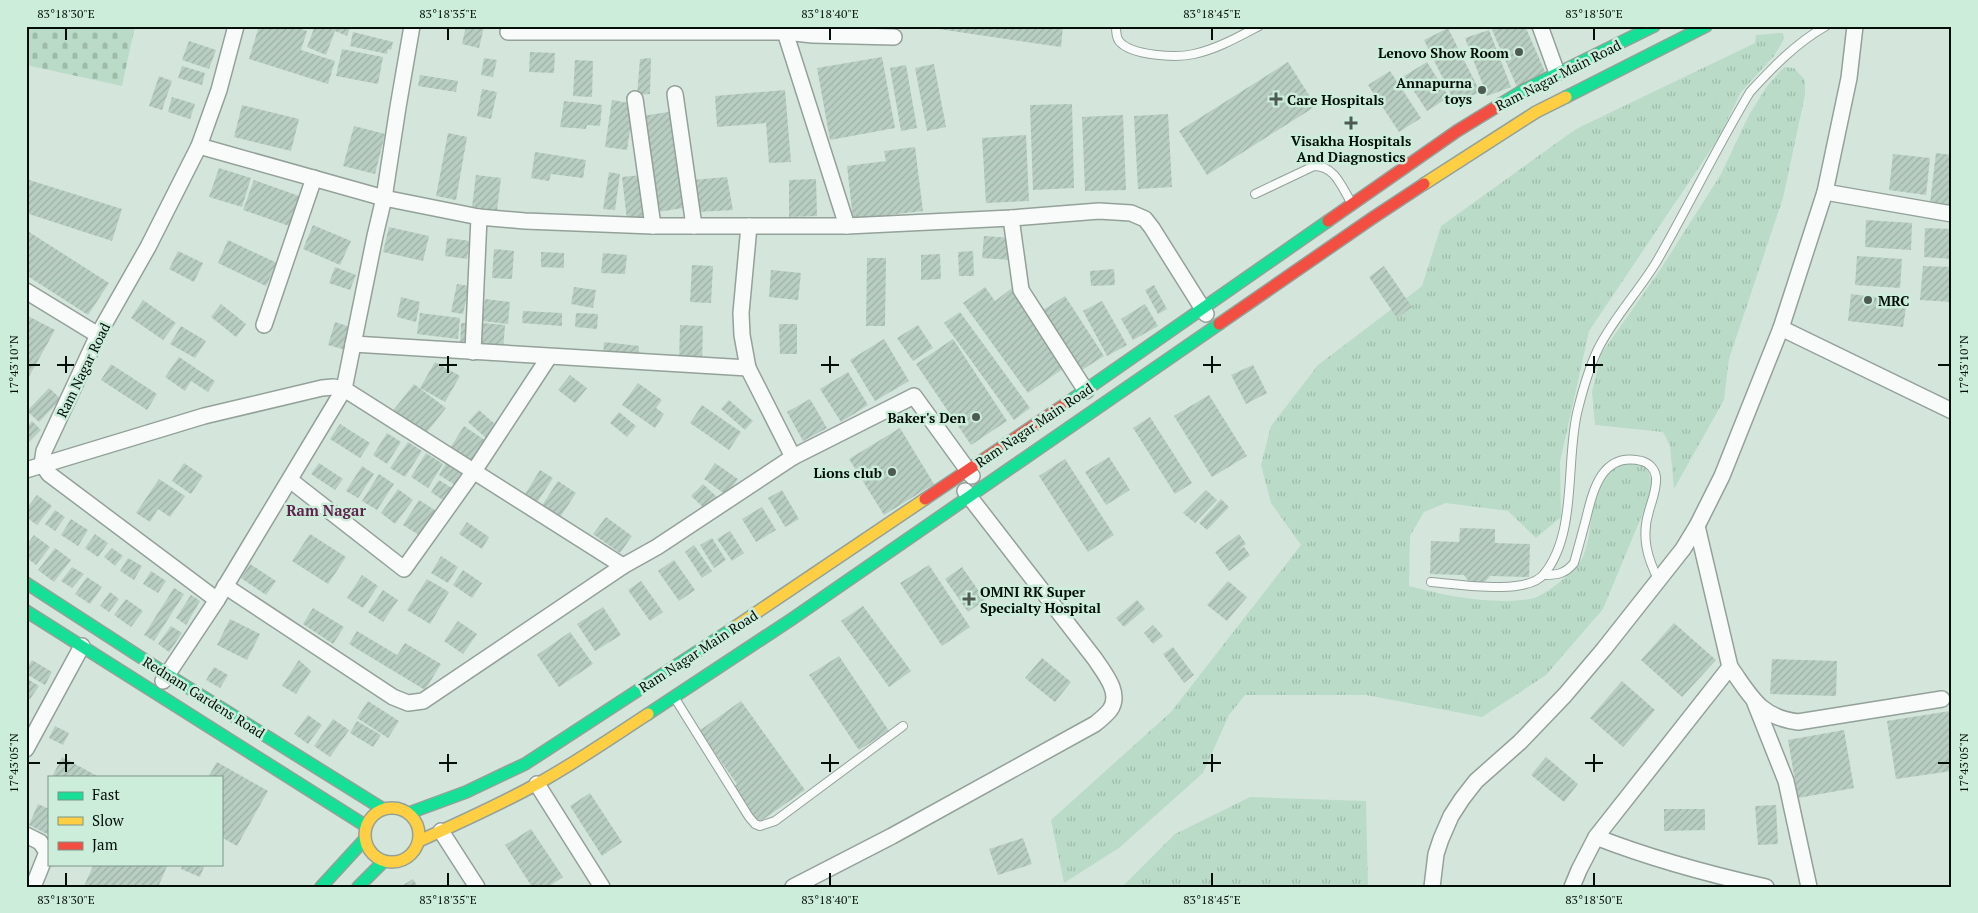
<svg xmlns="http://www.w3.org/2000/svg" width="1978" height="913" viewBox="0 0 1978 913" font-family="'PT Serif',serif">
<style>
.grass{fill:url(#grass-tufts)}
.cemetery{fill:url(#cemetery-stones)}
.building{fill:url(#building-hatch)}
.lines{fill:none;stroke-linecap:round;stroke-linejoin:round}
.lane-casing{stroke:#93a199;stroke-width:10}
.street-casing{stroke:#93a199;stroke-width:18}
.fast-casing{stroke:#93a199;stroke-width:14}
.slow-casing{stroke:#93a199;stroke-width:14}
.jam-casing{stroke:#93a199;stroke-width:14}
.lane{stroke:#f9fbfa;stroke-width:8}
.street{stroke:#f9fbfa;stroke-width:15}
.fast{stroke:#16e098;stroke-width:11}
.slow{stroke:#ffcf43;stroke-width:11}
.jam{stroke:#f24e42;stroke-width:11}
.ticks{fill:none;stroke:#040f09;stroke-width:2}
.poi-dot{fill:#4d5a53;stroke:#cdeddb;stroke-width:2}
.labels{text-anchor:middle;dominant-baseline:central;stroke-width:5;stroke-linejoin:round;paint-order:stroke}
.poi-label{font-size:14px;font-weight:bold;fill:#040f09;stroke:#cdeddb;text-anchor:end}
.street-label{font-size:14px;fill:#040f09;stroke:#cdeddb}
.neighbourhood-label{font-size:15px;font-weight:bold;fill:#5d234c;stroke:#cdeddb}
.neatline{fill:none;stroke:#040f09;stroke-width:2}
.ticks-label{font-size:12px;text-anchor:middle;fill:#040f09}
</style>
<defs>
<pattern id="grass-tufts" width="24" height="20" patternUnits="userSpaceOnUse" patternTransform="scale(1.25)"><rect width="24" height="20" fill="#badbc8"/><path d="M3 7l-1-3M5 7V3M7 7l1-3M15 17l-1-3M17 17v-4M19 17l1-3" fill="none" stroke="#9ebbaa"/></pattern>
<pattern id="cemetery-stones" width="16" height="16" patternUnits="userSpaceOnUse" patternTransform="scale(1.25)"><rect width="16" height="16" fill="#badbc8"/><path d="M2 7V4a2 2 0 0 1 4 0v3zM10 15v-3a2 2 0 0 1 4 0v3z" fill="#9ebbaa"/></pattern>
<pattern id="building-hatch" width="6" height="6" patternUnits="userSpaceOnUse" patternTransform="scale(1.25)"><rect width="6" height="6" fill="#b9cec2"/><path d="M-1 1l2-2M0 6l6-6M5 7l2-2" fill="none" stroke="#9db0a5"/></pattern>
</defs>
<rect width="100%" height="100%" fill="#d4e6dc"/>
<g class="grass">
<path d="M1783 33 1784 39 1774 56 1741 92 1718 139 1589 331 1560 462 1561 517 1536 538 1508 511 1446 503 1424 512 1410 536 1409 586C1446 596 1493 605 1530 599 1545 597 1576 570 1583 557 1593 533 1589 497 1606 476 1627 451 1658 461 1650 496L1603 609 1546 675 1482 717 1366 695H1245L1229 715 1203 773 1119 848 1064 883 1051 820 1171 712 1301 545 1271 503 1261 465 1271 426 1318 365 1422 286 1441 226 1576 129 1755 43 1756 35Z"/>
<path d="M1784 67 1794 68 1805 80V95L1783 198 1729 359 1724 400 1674 489 1670 446 1663 432 1595 425 1592 392 1601 354 1660 270 1721 174 1749 115 1767 86Z"/>
<path d="M1250 797 1366 801 1368 887H1122L1175 834Z"/>
</g>
<path class="cemetery" d="M26 26H135L122 86 26 65Z"/>
<g class="building">
<path d="M259 26H293L307 31 301 50 335 61 328 84 249 59Z"/>
<path d="M315 26H351L347 36 335 31 326 55 307 47Z"/>
<path d="M466 26 484 27 479 48 462 44Z"/>
<path d="M918 26H1063L1061 47Z"/>
<path d="M1501 26H1525L1546 74 1517 87 1492 30Z"/>
<path d="M1448 28 1480 92 1455 103 1424 40Z"/>
<path d="M1489 30 1511 87 1487 96 1465 38Z"/>
<path d="M353 32 393 42 391 50 388 49 387 54 350 46Z"/>
<path d="M189 41 216 50 209 69 182 60Z"/>
<path d="M342 49 383 57 378 84 336 76Z"/>
<path d="M530 52 555 53 554 73 529 72Z"/>
<path d="M882 57 895 128 830 140 817 68Z"/>
<path d="M484 58 497 60 493 77 481 75Z"/>
<path d="M651 58 650 94 637 95 640 59Z"/>
<path d="M575 60 593 61 592 97 573 96Z"/>
<path d="M1288 62 1316 106 1207 175 1179 131Z"/>
<path d="M1427 62 1449 97 1427 111 1404 76Z"/>
<path d="M934 64 946 127 927 131 915 68Z"/>
<path d="M906 65 917 128 901 131 890 68Z"/>
<path d="M182 66 205 73 202 85 178 78Z"/>
<path d="M1390 71 1421 118 1399 132 1368 85Z"/>
<path d="M420 75 458 81 456 92 418 86Z"/>
<path d="M159 76 172 81 162 110 149 106Z"/>
<path d="M482 89 497 92 491 119 477 116Z"/>
<path d="M785 90 791 162 769 163 766 123 717 127 715 96Z"/>
<path d="M172 97 195 104 190 119 168 112Z"/>
<path d="M612 100 634 104 627 150 605 147Z"/>
<path d="M564 101 602 105 600 126 587 125 586 129 560 127Z"/>
<path d="M1072 104 1074 188 1033 190 1030 105Z"/>
<path d="M242 105 299 119 291 151 234 137Z"/>
<path d="M675 111 689 207 658 212 642 116Z"/>
<path d="M1168 114 1172 187 1138 189 1134 116Z"/>
<path d="M1123 115 1126 190 1085 191 1082 117Z"/>
<path d="M354 126 385 134 375 174 343 166Z"/>
<path d="M448 133 467 137 456 200 436 196Z"/>
<path d="M1026 135 1029 201 986 203 982 138Z"/>
<path d="M915 147 923 211 853 219 847 166 886 161 884 151Z"/>
<path d="M535 152 586 160 583 178 551 174 549 181 531 178Z"/>
<path d="M1936 153 1952 155V206L1930 203Z"/>
<path d="M1893 154 1930 158 1926 195 1889 190Z"/>
<path d="M219 168 251 178 242 207 209 197Z"/>
<path d="M609 172 620 174 615 210 603 209Z"/>
<path d="M476 175 501 178 497 210 472 207Z"/>
<path d="M642 175 647 217 627 220 622 177Z"/>
<path d="M727 177 733 210 696 212 693 180Z"/>
<path d="M26 179 122 209 112 241 26 213Z"/>
<path d="M816 179 817 216 789 217V180Z"/>
<path d="M254 180 302 197 292 227 243 210Z"/>
<path d="M1866 220 1912 223 1911 250 1865 247Z"/>
<path d="M313 225 351 241 340 265 303 249Z"/>
<path d="M389 227 429 236 423 261 383 252Z"/>
<path d="M1925 228 1952 229V259L1924 257Z"/>
<path d="M26 230 109 283 88 315 26 275Z"/>
<path d="M984 236 1012 238V260L982 258Z"/>
<path d="M447 238 470 241 467 259 445 256Z"/>
<path d="M228 240 277 263 266 286 218 263Z"/>
<path d="M494 249 514 251 512 279 492 278Z"/>
<path d="M178 251 203 263 194 282 169 269Z"/>
<path d="M973 251 974 276H959L958 252Z"/>
<path d="M541 252 564 253V268L541 267Z"/>
<path d="M603 253 627 255 625 274 601 273Z"/>
<path d="M940 254 941 279 921 280V255Z"/>
<path d="M1857 256 1902 259 1900 288 1855 285Z"/>
<path d="M867 258H886L885 326H866Z"/>
<path d="M692 265 713 266 711 303 690 302Z"/>
<path d="M1384 266 1412 307 1397 318 1369 277Z"/>
<path d="M1923 266 1952 267V302L1920 300Z"/>
<path d="M335 267 356 275 350 290 329 283Z"/>
<path d="M1114 269 1115 285 1091 286 1090 271Z"/>
<path d="M771 270 801 273 798 300 769 297Z"/>
<path d="M457 284 469 286 463 314 451 312Z"/>
<path d="M1154 285 1167 309 1158 314 1145 290Z"/>
<path d="M574 287 596 290 593 308 571 304Z"/>
<path d="M985 287 995 301 1012 288 1067 366 1028 393 963 303Z"/>
<path d="M1851 294 1907 301 1903 327 1848 321Z"/>
<path d="M1065 296 1104 356 1082 370 1043 310Z"/>
<path d="M401 297 420 302 416 322 397 317Z"/>
<path d="M485 299 510 302 508 324 482 321Z"/>
<path d="M143 300 176 323 163 340 131 318Z"/>
<path d="M1102 301 1127 345 1107 356 1083 311Z"/>
<path d="M221 304 246 324 236 337 211 317Z"/>
<path d="M1145 304 1158 326 1133 340 1121 319Z"/>
<path d="M523 311 562 313V326L522 323Z"/>
<path d="M960 312 1030 408 1014 420 944 323Z"/>
<path d="M420 313 460 318 458 339 417 334Z"/>
<path d="M576 313 598 314 597 329 575 327Z"/>
<path d="M26 315 55 330 26 382Z"/>
<path d="M335 322 353 328 346 350 328 345Z"/>
<path d="M461 323H470L469 346H460Z"/>
<path d="M483 323 505 325 503 351 481 349Z"/>
<path d="M779 324H797V354H780Z"/>
<path d="M680 325 703 326 702 363 679 362Z"/>
<path d="M918 325 933 348 913 361 897 338Z"/>
<path d="M181 326 206 341 195 358 170 344Z"/>
<path d="M884 339 909 381 875 401 850 360Z"/>
<path d="M953 339 1007 421 971 445 916 364Z"/>
<path d="M604 342 639 346 638 360 603 357Z"/>
<path d="M179 357 215 381 208 392 191 381 185 391 165 377Z"/>
<path d="M435 362 460 376 445 402 420 388Z"/>
<path d="M111 364 157 394 147 410 101 380Z"/>
<path d="M1253 365 1267 393 1246 404 1231 375Z"/>
<path d="M848 372 868 405 841 422 820 389Z"/>
<path d="M570 375 587 388 575 403 558 390Z"/>
<path d="M638 383 662 400 656 408 664 414 655 428 622 405Z"/>
<path d="M414 384 446 408 424 436 392 412Z"/>
<path d="M49 388 61 399 39 422 27 411Z"/>
<path d="M1209 395 1247 456 1212 477 1174 416Z"/>
<path d="M810 399 827 428 803 441 787 412Z"/>
<path d="M729 400 753 421 745 430 721 409Z"/>
<path d="M702 405 741 432 729 450 690 423Z"/>
<path d="M479 410 497 426 486 438 468 422Z"/>
<path d="M619 412 636 426 627 437 610 423Z"/>
<path d="M1150 417 1192 483 1175 494 1133 428Z"/>
<path d="M32 421 41 430 26 445V427Z"/>
<path d="M340 424 370 443 360 458 330 439Z"/>
<path d="M464 426 486 441 471 464 449 450Z"/>
<path d="M900 428 934 484 884 515 849 459Z"/>
<path d="M387 433 401 442 387 464 373 455Z"/>
<path d="M408 442 422 451 405 477 390 468Z"/>
<path d="M426 453 443 464 428 488 411 477Z"/>
<path d="M1109 457 1130 490 1106 505 1085 472Z"/>
<path d="M1065 459 1114 535 1088 552 1039 476Z"/>
<path d="M184 463 203 476 191 494 172 481Z"/>
<path d="M319 463 343 479 335 490 311 474Z"/>
<path d="M446 463 467 476 460 488 439 475Z"/>
<path d="M715 463 738 479 726 495 704 479Z"/>
<path d="M362 466 374 474 358 498 346 491Z"/>
<path d="M540 470 553 478 536 504 524 496Z"/>
<path d="M379 474 394 484 377 510 362 501Z"/>
<path d="M159 479 185 496 170 517 158 509 150 522 136 513Z"/>
<path d="M439 480 455 490 447 503 431 492Z"/>
<path d="M558 481 576 493 559 519 541 507Z"/>
<path d="M703 484 717 497 705 509 691 496Z"/>
<path d="M398 489 413 500 395 524 381 513Z"/>
<path d="M782 490 799 519 785 527 768 498Z"/>
<path d="M1206 490 1217 500 1195 523 1183 513Z"/>
<path d="M37 495 52 506 37 525 26 517V509Z"/>
<path d="M1221 499 1229 507 1207 530 1199 523Z"/>
<path d="M419 500 438 512 422 537 403 525Z"/>
<path d="M762 507 776 530 756 542 742 519Z"/>
<path d="M55 510 65 517 55 531 45 524Z"/>
<path d="M606 517 632 536 620 553 593 534Z"/>
<path d="M71 519 88 530 78 546 61 535Z"/>
<path d="M467 522 489 537 482 549 459 534Z"/>
<path d="M1460 528 1495 529V543L1530 544 1529 577 1490 576 1484 583H1470L1464 575 1430 574 1431 541 1459 542Z"/>
<path d="M730 531 744 553 732 561 717 539Z"/>
<path d="M95 534 108 543 98 557 85 548Z"/>
<path d="M310 534 346 557 328 584 292 561Z"/>
<path d="M1239 534 1246 544 1238 550 1244 547 1250 555 1229 571 1215 552Z"/>
<path d="M34 535 50 547 36 565 26 557V546Z"/>
<path d="M712 538 726 560 714 568 700 545Z"/>
<path d="M694 545 712 571 702 578 685 552Z"/>
<path d="M55 548 71 560 54 582 38 570Z"/>
<path d="M112 548 123 556 115 566 104 557Z"/>
<path d="M441 556 458 567 448 583 431 573Z"/>
<path d="M128 558 142 566 134 580 120 571Z"/>
<path d="M674 560 695 590 679 601 658 571Z"/>
<path d="M250 564 276 581 266 595 241 578Z"/>
<path d="M929 565 970 627 942 646 900 583Z"/>
<path d="M72 567 84 574 72 588 61 581Z"/>
<path d="M962 567 985 600 968 612 945 579Z"/>
<path d="M463 570 482 583 472 598 453 585Z"/>
<path d="M151 571 166 581 158 593 143 584Z"/>
<path d="M362 575 378 586 363 608 347 598Z"/>
<path d="M87 577 102 587 90 604 75 594Z"/>
<path d="M427 579 449 592 430 624 407 610Z"/>
<path d="M641 581 663 612 650 621 628 590Z"/>
<path d="M1228 581 1247 597 1227 621 1207 605Z"/>
<path d="M174 588 184 594 154 641 144 635Z"/>
<path d="M383 590 398 600 383 622 368 612Z"/>
<path d="M110 592 119 599 109 612 100 606Z"/>
<path d="M191 595 200 601 186 625 176 618Z"/>
<path d="M126 599 143 611 131 627 114 615Z"/>
<path d="M1137 600 1145 609 1124 627 1116 618Z"/>
<path d="M863 606 911 671 889 687 841 621Z"/>
<path d="M603 607 621 635 595 651 577 624Z"/>
<path d="M313 608 344 627 333 644 303 624Z"/>
<path d="M230 619 260 634 247 660 217 645Z"/>
<path d="M458 621 477 634 463 654 444 641Z"/>
<path d="M1674 623 1716 660 1682 697 1641 660Z"/>
<path d="M1153 625 1163 636 1153 644 1144 633Z"/>
<path d="M171 626 182 633 169 652 158 644Z"/>
<path d="M357 631 397 655 405 643 441 664 425 690 349 644Z"/>
<path d="M570 632 593 664 559 687 537 655Z"/>
<path d="M1173 647 1194 675 1184 683 1163 654Z"/>
<path d="M839 656 889 731 859 750 809 675Z"/>
<path d="M1042 658 1071 682 1055 702 1025 678Z"/>
<path d="M1772 659 1837 661 1836 696 1770 694Z"/>
<path d="M32 660 52 672 45 685 26 674V669Z"/>
<path d="M299 660 311 671 296 694 282 686Z"/>
<path d="M214 667 228 675 220 688 206 680Z"/>
<path d="M26 678 39 686 30 699 26 697Z"/>
<path d="M1622 681 1655 710 1623 747 1590 718Z"/>
<path d="M368 701 399 721 388 738 357 718Z"/>
<path d="M741 701 805 790 758 823 732 788 737 784 699 731Z"/>
<path d="M1950 711 1952 771 1896 779 1887 721Z"/>
<path d="M308 715 322 725 308 744 294 734Z"/>
<path d="M333 719 349 730 330 757 314 746Z"/>
<path d="M357 721 381 735 373 747 350 733Z"/>
<path d="M55 726 69 733 63 745 49 738Z"/>
<path d="M1844 730 1854 788 1798 798 1788 740Z"/>
<path d="M62 757 99 777H52Z"/>
<path d="M1546 757 1578 784 1564 802 1531 775Z"/>
<path d="M217 762 268 791 237 846 221 837V777H208Z"/>
<path d="M590 793 622 842 602 856 570 806Z"/>
<path d="M38 804 49 809V835L29 825Z"/>
<path d="M1776 805 1778 844 1758 845 1755 806Z"/>
<path d="M1664 809H1705V830L1664 831Z"/>
<path d="M531 829 563 877 548 887H532L505 845Z"/>
<path d="M1023 838 1032 864 998 875 989 849Z"/>
<path d="M94 864H168L158 887H86L84 886Z"/>
<path d="M183 864H205L200 877 181 869Z"/>
<path d="M413 879 418 887H400Z"/>
</g>
<g class="lines">
<g class="lane-casing">
<g id="lane">
<path d="M1116 26C1116 31 1116 37 1119 41 1131 56 1177 58 1194 54 1217 49 1238 37 1259 26"/>
<path d="M1255 194 1314 166C1335 166 1341 186 1351 202"/>
<path d="M1544 575C1557 575 1565 574 1574 563 1578 549 1582 534 1586 519 1593 490 1602 451 1642 461 1649 463 1655 469 1656 477 1657 489 1652 500 1649 511 1641 536 1647 558 1659 581"/>
<path d="M1431 582C1457 584 1527 596 1544 574 1578 533 1565 458 1578 409 1583 389 1589 368 1598 349 1614 317 1639 291 1657 261 1689 205 1717 147 1750 92 1773 67 1796 43 1826 26"/>
<path d="M676 700 749 817 755 824 760 826 775 821 903 726"/>
</g>
</g>
<g class="street-casing">
<g id="street">
<path d="M783 26 785 32 813 35 894 37"/>
<path d="M1540 26 1557 73"/>
<path d="M508 32H785L847 226 1011 218 1099 211 1131 213 1145 219 1152 228 1206 314"/>
<path d="M675 94 694 226"/>
<path d="M635 99 653 226"/>
<path d="M199 146 384 198 479 217 525 221 653 226H847"/>
<path d="M1825 192 1952 214"/>
<path d="M1011 218 1021 290 1086 391"/>
<path d="M26 291 98 335"/>
<path d="M264 325 314 178"/>
<path d="M1781 328 1952 411"/>
<path d="M353 344 748 368 742 335 741 313 749 226"/>
<path d="M473 352 479 217"/>
<path d="M748 368 793 457"/>
<path d="M26 470 204 416 322 388 333 387 344 389 623 566 657 547 793 457 914 396 972 476"/>
<path d="M290 480 404 569 474 471 549 357"/>
<path d="M1697 526 1730 667 1596 837C1652 859 1708 874 1766 887"/>
<path d="M225 586 393 697 408 703 423 701 623 566"/>
<path d="M217 600 344 389 375 236 384 198 398 107 412 26"/>
<path d="M1730 667C1751 696 1759 717 1798 722L1942 699"/>
<path d="M163 681 217 600 49 474 42 464 44 451 98 335 148 247 199 146 219 90 236 26"/>
<path d="M1755 703 1786 781 1809 887"/>
<path d="M26 749 82 646"/>
<path d="M537 784 602 887"/>
<path d="M441 831 477 887"/>
<path d="M26 835 40 842 47 852 33 887"/>
<path d="M793 887 892 836 1095 724C1100 720 1106 715 1110 710 1122 693 1104 673 1095 659L965 491"/>
<path d="M1432 887 1436 854 1441 839 1451 816 1462 799 1476 781 1520 742 1565 695 1604 649 1683 549 1697 526 1722 476 1781 328 1825 192 1849 78 1855 26"/>
<path d="M1572 887 1579 870 1596 837"/>
</g>
</g>
<g class="fast-casing">
<g id="fast">
<path d="M1566 97 1706 26"/>
<path d="M1501 104 1524 90 1654 26"/>
<path d="M1067 403 1328 221"/>
<path d="M26 583 168 675 383 809"/>
<path d="M26 611 366 826"/>
<path d="M648 714 792 619 1219 324"/>
<path d="M409 813 466 792 525 764 735 627"/>
<path d="M321 887 365 839"/>
<path d="M358 887 384 861"/>
</g>
</g>
<g class="slow-casing">
<g id="slow">
<path d="M1424 184 1536 112 1566 97"/>
<path d="M735 627 925 499"/>
<circle cx="392" cy="835" r="27"/>
<path d="M419 841C459 823 499 805 537 784 575 763 611 738 648 714"/>
</g>
</g>
<g class="jam-casing">
<g id="jam">
<path d="M1328 221 1457 131 1501 104"/>
<path d="M1219 324 1371 219 1424 184"/>
<path d="M925 499 1067 403"/>
</g>
</g>
<use href="#lane" class="lane"/>
<use href="#street" class="street"/>
<use href="#fast" class="fast"/>
<use href="#slow" class="slow"/>
<use href="#jam" class="jam"/>
</g>
<path class="ticks" d="M66 28V40M448 28V40M830 28V40M1212 28V40M1594 28V40M66 356V373M448 356V373M830 356V373M1212 356V373M1594 356V373M28 365H40M57 365H74M439 365H457M821 365H839M1203 365H1221M1585 365H1603M1938 365H1950M66 754V772M448 754V772M830 754V772M1212 754V772M1594 754V772M28 763H40M57 763H74M439 763H457M821 763H839M1203 763H1221M1585 763H1603M1938 763H1950M66 873V886M448 873V886M830 873V886M1212 873V886M1594 873V886"/>
<g class="poi-dot">
<circle cx="1519" cy="52" r="5"/>
<circle cx="1482" cy="90" r="5"/>
<path d="M1273.5 91.5h5v5h5v5h-5v5h-5v-5h-5v-5h5z"/>
<path d="M1348.5 115.5h5v5h5v5h-5v5h-5v-5h-5v-5h5z"/>
<circle cx="1868" cy="300" r="5"/>
<circle cx="976" cy="417" r="5"/>
<circle cx="892" cy="472" r="5"/>
<path d="M966.5 591.5h5v5h5v5h-5v5h-5v-5h-5v-5h5z"/>
</g>
<g class="labels">
<g class="poi-label">
<text x="1509" y="52">Lenovo Show Room</text>
<text x="1472" y="82">Annapurna<tspan x="1472" dy="16">toys</tspan></text>
<text x="1287" y="99" text-anchor="start">Care Hospitals</text>
<text x="1351" y="140" text-anchor="middle">Visakha Hospitals<tspan x="1351" dy="16">And Diagnostics</tspan></text>
<text x="1878" y="300" text-anchor="start">MRC</text>
<text x="966" y="417">Baker's Den</text>
<text x="882" y="472">Lions club</text>
<text x="980" y="591" text-anchor="start">OMNI RK Super<tspan x="980" dy="16">Specialty Hospital</tspan></text>
</g>
<g class="street-label">
<text transform="translate(1558 75) rotate(-27)">Ram Nagar Main Road</text>
<text transform="translate(83 370) rotate(-64)">Ram Nagar Road</text>
<text transform="translate(1034 425) rotate(-34)">Ram Nagar Main Road</text>
<text transform="translate(698 651) rotate(-33)">Ram Nagar Main Road</text>
<text transform="translate(204 697) rotate(32)">Rednam Gardens Road</text>
</g>
<g class="neighbourhood-label">
<text x="326" y="510">Ram Nagar</text>
</g>
</g>
<rect width="1978" height="913" fill="none" stroke="#cdeddb" stroke-width="55"/>
<rect x="48" y="776" width="175" height="90" fill="#cdeddb" stroke="#7d9487"/>
<rect x="58" y="792" width="25" height="8" fill="#16e098" stroke="#7d9487"/>
<text x="92" y="800" font-size="15" fill="#040f09">Fast</text>
<rect x="58" y="817" width="25" height="8" fill="#ffcf43" stroke="#7d9487"/>
<text x="92" y="826" font-size="15" fill="#040f09">Slow</text>
<rect x="58" y="842" width="25" height="8" fill="#f24e42" stroke="#7d9487"/>
<text x="92" y="850" font-size="15" fill="#040f09">Jam</text>
<rect x="28" y="28" width="1922" height="858" class="neatline"/>
<g class="ticks-label">
<text x="66" y="18">83°18'30"E</text>
<text x="448" y="18">83°18'35"E</text>
<text x="830" y="18">83°18'40"E</text>
<text x="1212" y="18">83°18'45"E</text>
<text x="1594" y="18">83°18'50"E</text>
<text transform="translate(14 365) rotate(-90)" y="4">17°43'10"N</text>
<text transform="translate(1964 365) rotate(-90)" y="4">17°43'10"N</text>
<text transform="translate(14 763) rotate(-90)" y="4">17°43'05"N</text>
<text transform="translate(1964 763) rotate(-90)" y="4">17°43'05"N</text>
<text x="66" y="904">83°18'30"E</text>
<text x="448" y="904">83°18'35"E</text>
<text x="830" y="904">83°18'40"E</text>
<text x="1212" y="904">83°18'45"E</text>
<text x="1594" y="904">83°18'50"E</text>
</g>
</svg>
